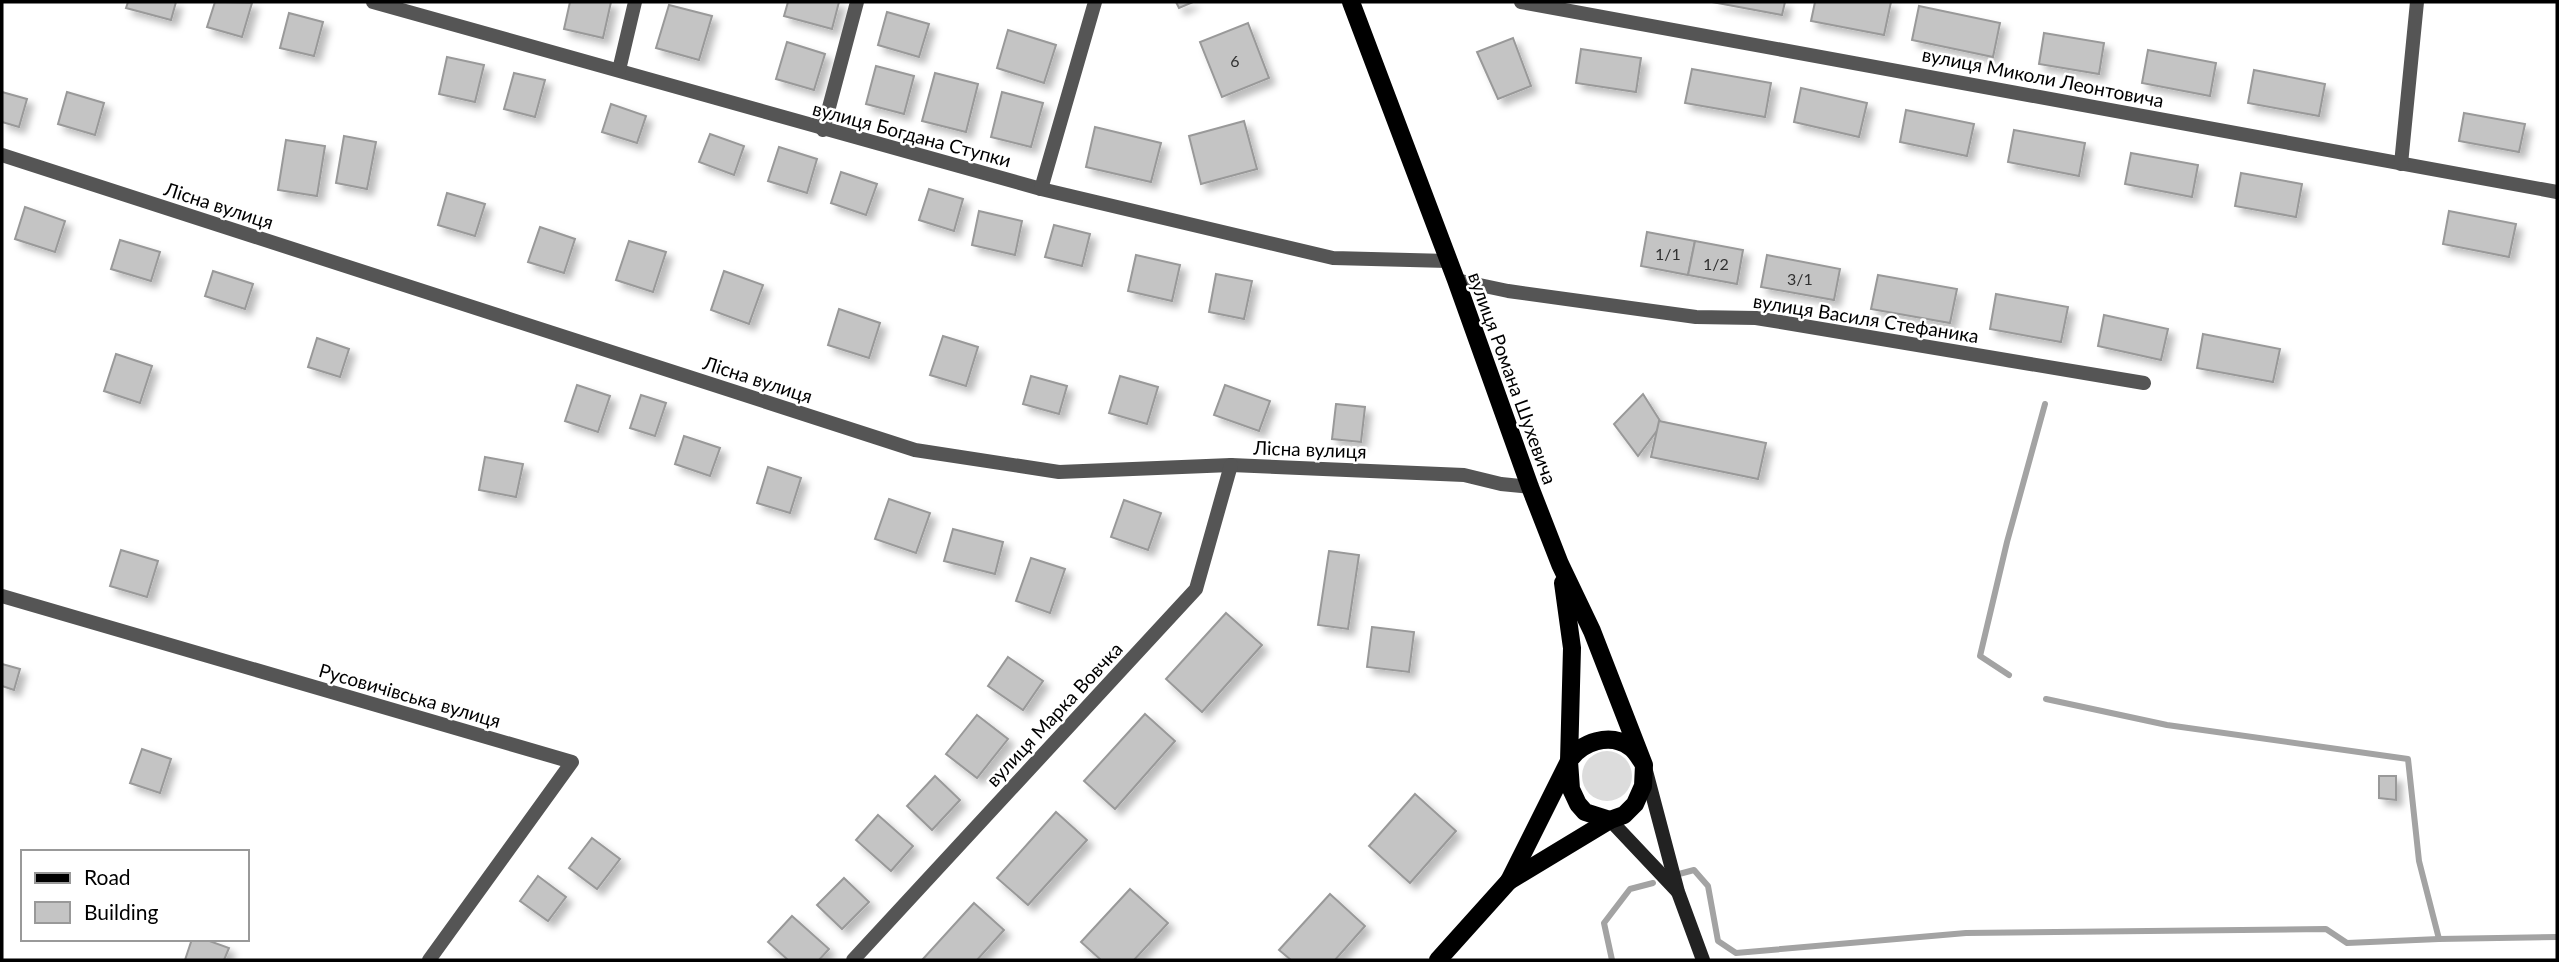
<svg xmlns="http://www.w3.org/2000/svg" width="2559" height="962" viewBox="0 0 2559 962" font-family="Lato,sans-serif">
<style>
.green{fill:#dcdcdc}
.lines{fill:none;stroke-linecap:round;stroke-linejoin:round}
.stream{stroke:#a3a3a3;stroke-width:6}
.building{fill:#c4c4c4;stroke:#999;stroke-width:2;filter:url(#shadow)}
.street{stroke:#555;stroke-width:14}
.secondary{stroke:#222;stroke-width:14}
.primary{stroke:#000;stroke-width:18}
.labels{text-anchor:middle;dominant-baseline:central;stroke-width:5;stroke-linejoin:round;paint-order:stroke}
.number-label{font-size:16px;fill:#313131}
.street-label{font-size:19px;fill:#000;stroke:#fff}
</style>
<defs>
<filter id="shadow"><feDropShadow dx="6" dy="6" stdDeviation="3.5" flood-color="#0004"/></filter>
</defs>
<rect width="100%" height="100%" fill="#fff"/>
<circle class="green" cx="1607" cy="776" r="25"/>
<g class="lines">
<g class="stream">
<path d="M2009 675 1980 656 2007 542 2045 404"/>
<path d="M2046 699 2167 725 2408 759 2419 861 2439 939 2557 937"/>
<path d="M1679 874 1694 870 1708 886 1718 941 1736 953 1966 933 2326 929 2347 943 2439 939"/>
<path d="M1612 960 1604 923 1630 889 1653 883"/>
</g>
</g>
<g class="building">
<path d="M128 2H176L171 20 126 8Z"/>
<path d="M215 2 252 3 242 37 207 27Z"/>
<path d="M570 2H611L603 38 564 29Z"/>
<path d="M788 2H839L832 29 784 16Z"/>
<path d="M1176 2H1193L1179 8Z"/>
<path d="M1712 2H1785L1782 15Z"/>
<path d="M1815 2H1891L1884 35 1811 21Z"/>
<path d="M669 5 712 16 699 60 656 48Z"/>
<path d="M1919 6 2000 23 1993 57 1912 40Z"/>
<path d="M887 12 929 24 919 57 878 45Z"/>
<path d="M289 13 323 22 314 56 280 48Z"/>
<path d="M1248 23 1269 78 1222 97 1200 42Z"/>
<path d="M1008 30 1056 45 1044 83 997 68Z"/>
<path d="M2044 33 2104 43 2099 74 2039 64Z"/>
<path d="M1513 38 1531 86 1498 99 1477 52Z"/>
<path d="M787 42 825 54 814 90 776 79Z"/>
<path d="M1581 49 1641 58 1636 92 1576 83Z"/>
<path d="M2148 50 2216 63 2210 96 2142 83Z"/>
<path d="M447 57 484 65 475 102 439 94Z"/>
<path d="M876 66 914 76 904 114 866 104Z"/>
<path d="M1692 69 1771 83 1765 117 1685 103Z"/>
<path d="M2254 70 2325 84 2319 116 2248 103Z"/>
<path d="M514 73 545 80 535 117 504 109Z"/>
<path d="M935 73 978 84 966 132 922 121Z"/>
<path d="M1801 88 1867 103 1859 137 1794 122Z"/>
<path d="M2 92 27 99 19 127 2 122Z"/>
<path d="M67 92 104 103 95 135 58 124Z"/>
<path d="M1002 92 1043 103 1031 147 991 137Z"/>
<path d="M611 104 646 116 637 143 602 132Z"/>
<path d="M1906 110 1974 124 1967 156 1900 142Z"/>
<path d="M2464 113 2525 124 2519 152 2459 141Z"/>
<path d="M1244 121 1257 169 1201 184 1189 136Z"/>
<path d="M1095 127 1161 143 1151 182 1086 167Z"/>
<path d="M2014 130 2085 143 2079 176 2008 162Z"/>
<path d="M710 134 744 146 734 175 699 162Z"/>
<path d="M344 136 376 142 367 189 336 183Z"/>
<path d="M286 140 325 146 317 196 278 190Z"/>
<path d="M779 147 817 159 807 193 768 181Z"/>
<path d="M2131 153 2198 165 2192 197 2125 184Z"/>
<path d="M841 172 877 184 866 215 831 203Z"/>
<path d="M2241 173 2302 184 2296 217 2235 206Z"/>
<path d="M929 189 963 199 954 231 919 220Z"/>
<path d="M447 193 485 204 475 236 438 225Z"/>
<path d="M25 207 65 221 55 252 15 239Z"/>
<path d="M979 211 1022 221 1015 255 972 245Z"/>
<path d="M2449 211 2516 224 2509 257 2443 244Z"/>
<path d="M1054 225 1090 234 1082 266 1045 257Z"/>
<path d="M540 227 575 239 564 273 528 262Z"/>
<path d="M1647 232 1695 241 1688 275 1641 266Z"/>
<path d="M120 240 160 252 151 281 111 269Z"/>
<path d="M629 241 666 252 653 292 616 280Z"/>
<path d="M1695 241 1743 250 1737 284 1688 275Z"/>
<path d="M1136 255 1180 265 1172 301 1128 291Z"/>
<path d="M1767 255 1840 269 1834 300 1761 287Z"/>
<path d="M213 271 253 284 245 309 205 296Z"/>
<path d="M724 271 763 285 749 324 711 310Z"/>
<path d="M1216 274 1252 281 1244 319 1209 312Z"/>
<path d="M1878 275 1957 289 1950 323 1871 309Z"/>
<path d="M1996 294 2068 307 2061 342 1990 329Z"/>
<path d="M839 309 880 323 869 358 828 345Z"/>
<path d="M2104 315 2168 329 2161 360 2098 346Z"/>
<path d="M2203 334 2280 349 2273 382 2197 368Z"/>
<path d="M943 336 978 347 966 386 930 375Z"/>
<path d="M317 338 349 349 340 377 308 367Z"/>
<path d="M116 354 152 366 140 403 104 391Z"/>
<path d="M1031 376 1067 386 1059 414 1023 404Z"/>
<path d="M1120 376 1158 387 1147 424 1109 413Z"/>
<path d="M577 385 610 396 598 432 565 421Z"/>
<path d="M1225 385 1270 401 1259 431 1214 415Z"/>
<path d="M1643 394 1662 424 1638 456 1614 424Z"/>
<path d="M641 395 666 403 655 436 630 428Z"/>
<path d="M1336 404 1365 407 1361 442 1332 439Z"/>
<path d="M1659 421 1766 443 1758 479 1651 457Z"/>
<path d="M684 436 720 448 710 476 675 464Z"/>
<path d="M485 457 523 464 516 497 479 490Z"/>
<path d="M768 467 801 478 790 513 757 503Z"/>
<path d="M889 499 930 513 916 553 875 539Z"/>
<path d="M1124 500 1161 513 1148 550 1111 537Z"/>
<path d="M953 529 1003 542 995 574 944 561Z"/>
<path d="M121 550 158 561 147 597 110 586Z"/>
<path d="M1329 551 1359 555 1348 629 1318 625Z"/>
<path d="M1031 558 1065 569 1050 613 1016 601Z"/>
<path d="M1226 613 1262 645 1202 712 1166 679Z"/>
<path d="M1372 627 1414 632 1409 672 1367 667Z"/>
<path d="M1008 657 1043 681 1023 710 988 686Z"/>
<path d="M2 664 20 669 14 690 2 686Z"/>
<path d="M1145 714 1175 741 1115 809 1084 781Z"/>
<path d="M977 715 1008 739 977 778 946 754Z"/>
<path d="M142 749 171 759 160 793 130 783Z"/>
<path d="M935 776 960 800 932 830 907 806Z"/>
<path d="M2379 776H2396V800L2379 798Z"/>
<path d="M1415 794 1456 831 1410 883 1369 846Z"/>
<path d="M1056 812 1087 840 1028 905 997 878Z"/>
<path d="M878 815 913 846 891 871 856 840Z"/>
<path d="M592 838 620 859 597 889 569 868Z"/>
<path d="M538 876 566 897 548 921 520 901Z"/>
<path d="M844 878 869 902 842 929 817 905Z"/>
<path d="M1130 889 1168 923 1134 960H1101L1081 942Z"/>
<path d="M1330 894 1365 926 1335 960H1291L1279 950Z"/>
<path d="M974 903 1004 930 977 960H922Z"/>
<path d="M792 916 829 949 819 960H788L768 942Z"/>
<path d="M192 939H204L229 948 224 960H185Z"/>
</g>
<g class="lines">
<g class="street">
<path d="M373 2 1041 189 1333 258 1448 261"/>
<path d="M1521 2 2557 192"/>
<path d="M619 70 635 2"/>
<path d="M823 130 857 2"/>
<path d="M2 155 915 450 1059 472 1231 465 1464 475 1501 484 1530 487"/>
<path d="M2401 164 2417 2"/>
<path d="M1041 189 1095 2"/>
<path d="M1456 280 1508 291 1696 317 1756 318 2144 383"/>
<path d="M2 596 572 762 429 960"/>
<path d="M853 960 1196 589 1231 465"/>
</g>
<g class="secondary">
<path d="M1646 771 1678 892 1703 960"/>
<path d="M1610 820 1677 891"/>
</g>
<g class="primary">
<path d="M1351 2 1456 280 1530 487 1560 564 1592 631 1644 765 1643 786 1635 804 1624 815 1610 820 1585 812 1578 804 1571 789 1569 761C1581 742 1610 732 1630 747 1636 751 1640 759 1644 765"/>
<path d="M1509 881 1610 820"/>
<path d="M1438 960 1509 881 1569 761 1572 648 1563 583"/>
</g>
</g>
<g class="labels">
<g class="number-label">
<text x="1235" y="60">6</text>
<text x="1668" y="253">1/1</text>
<text x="1716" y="263">1/2</text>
<text x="1800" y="278">3/1</text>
</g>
<g class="street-label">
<text transform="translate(2043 77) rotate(11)">вулиця Миколи Леонтовича</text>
<text transform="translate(912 134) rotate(15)">вулиця Богдана Ступки</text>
<text transform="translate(219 205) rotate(18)">Лісна вулиця</text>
<text transform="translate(1866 318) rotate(9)">вулиця Василя Стефаника</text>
<text transform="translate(1513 378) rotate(70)">вулиця Романа Шухевича</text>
<text transform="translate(758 379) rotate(18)">Лісна вулиця</text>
<text transform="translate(1310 449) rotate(2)">Лісна вулиця</text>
<text transform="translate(410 695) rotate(16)">Русовичівська вулиця</text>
<text transform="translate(1054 714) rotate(-47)">вулиця Марка Вовчка</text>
</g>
</g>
<rect width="2559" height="962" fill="none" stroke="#000000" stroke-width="7"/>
<rect x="21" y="850" width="228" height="91" fill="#ffffff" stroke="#999999" stroke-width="2"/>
<rect x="35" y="873" width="35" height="10" fill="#000000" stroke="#999999" stroke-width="2"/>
<text x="84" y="885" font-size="21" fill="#000000">Road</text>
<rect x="35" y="902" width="35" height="21" fill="#c4c4c4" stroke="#999999" stroke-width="2"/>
<text x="84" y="920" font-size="21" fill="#000000">Building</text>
</svg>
